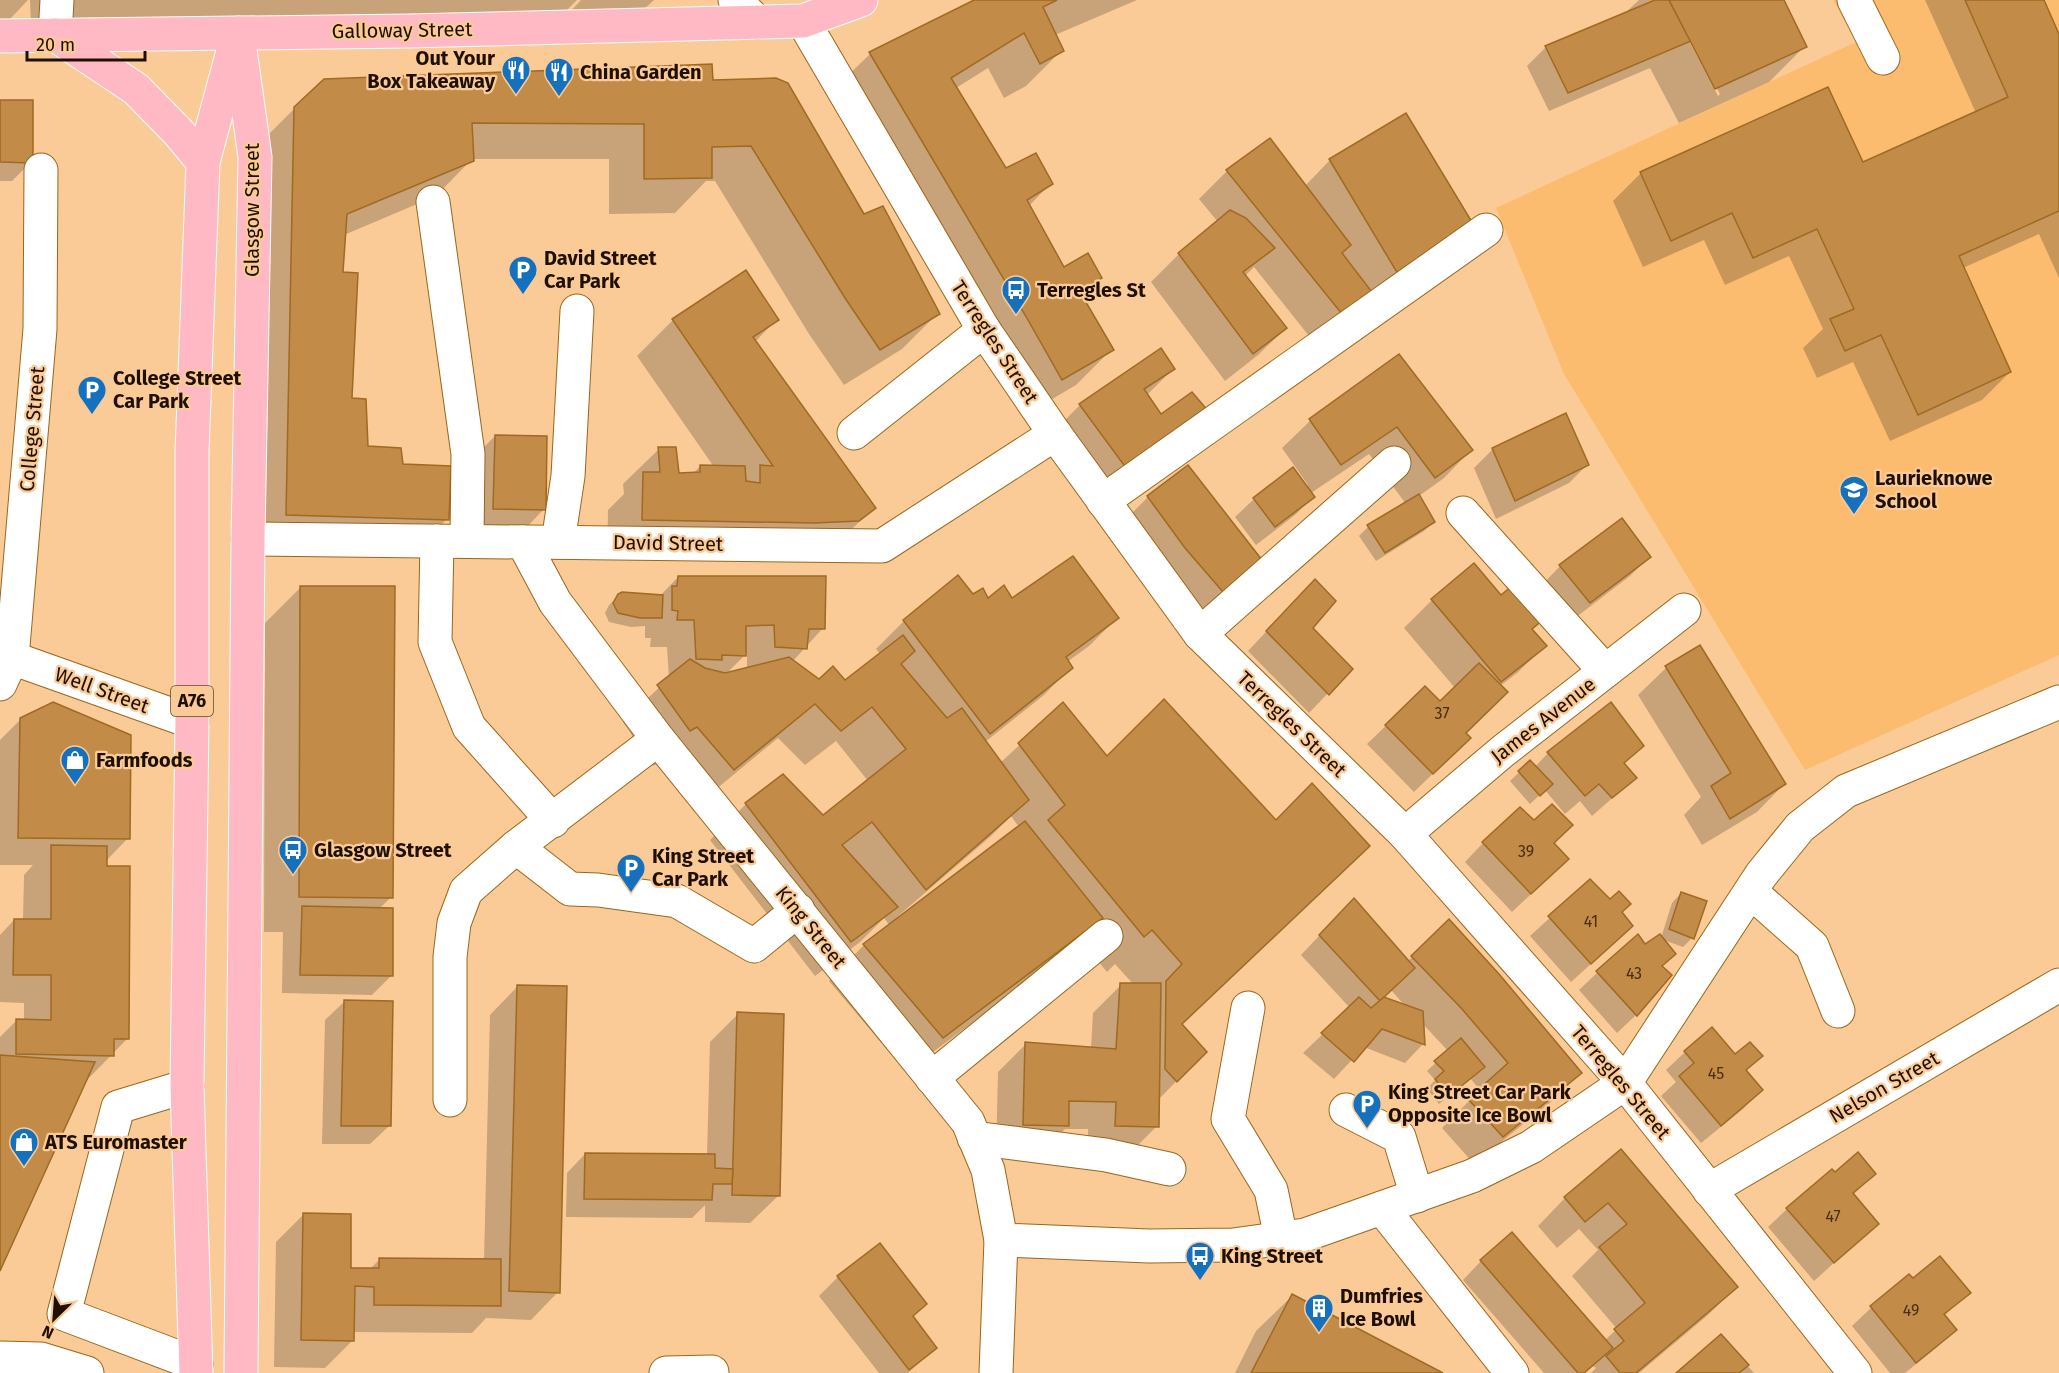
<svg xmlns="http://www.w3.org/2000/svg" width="2059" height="1373" viewBox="0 0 2059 1373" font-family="'Fira Sans',sans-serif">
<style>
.built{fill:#fbbc70}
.shadow{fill:#0003;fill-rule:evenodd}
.building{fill:#c28b47;stroke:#9f6a22;stroke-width:1.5}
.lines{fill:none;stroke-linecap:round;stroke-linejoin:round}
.minor-casing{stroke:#9a661c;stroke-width:35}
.major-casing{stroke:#fff;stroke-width:35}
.minor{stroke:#fff;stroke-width:33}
.major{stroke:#feb9c5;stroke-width:33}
.labels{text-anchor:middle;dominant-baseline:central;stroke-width:4.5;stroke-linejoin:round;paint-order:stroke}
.number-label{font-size:16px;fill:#482e12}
.shield{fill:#facb96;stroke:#61472d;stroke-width:1.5}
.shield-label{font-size:18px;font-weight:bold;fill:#1f0f00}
.street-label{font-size:20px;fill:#1f0f00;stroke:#facb96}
.poi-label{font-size:20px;font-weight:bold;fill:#1f0f00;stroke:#facb96;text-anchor:start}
</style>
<rect width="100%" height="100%" fill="#facb96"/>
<path class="built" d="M1833 0H2059V655L1805 770 1564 374 1496 208 1856 42Z"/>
<g class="shadow">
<path d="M0 0H28L10 19H0Z"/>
<path d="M30 0H577L543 34 32 48Z"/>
<path d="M581 0H654L641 12 569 13Z"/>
<path d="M978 0H1137L1055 35 1062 50 1026 86 1004 98 988 68 956 88 1006 170 1051 183 1029 206 1064 269 1100 278 1081 297 1112 349 1076 385 1025 415 834 89 870 54Z"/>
<path d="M1639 0H1783L1805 46 1769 82 1679 123 1650 68 1549 111 1527 66 1546 47 1624 14ZM1691 39 1720 94 1718 96 1689 41Z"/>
<path d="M1925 0H2042L2059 38V278L2039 234 1963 268 2010 372 1982 400 1890 441 1853 362 1817 378 1803 348 1823 329 1789 256 1725 285 1704 240 1643 267 1613 201 1641 173 1862 164 1976 113Z"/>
<path d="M712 81 863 216 938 313 902 349 844 385 809 334 715 181H706L675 213 609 214V159H472L436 196 344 235 342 273 351 399 367 447 402 466 447 519 411 555 250 551 259 144 295 108Z"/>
<path d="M0 101 31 162 12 181H0Z"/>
<path d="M1270 140 1305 186 1330 160 1473 227 1317 346 1254 267 1245 276 1286 328 1258 355 1225 381 1151 282 1179 254 1218 222 1199 199 1227 171Z"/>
<path d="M746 272 777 319 755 342 874 507 838 543 607 556 608 510 624 494 623 484 659 449 677 475 693 474 700 466 714 467 637 356 673 320Z"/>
<path d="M1399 356 1471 450 1444 478 1419 496 1433 522 1424 531 1376 561 1359 536 1368 527 1406 504 1369 454 1311 493 1313 497 1295 515 1256 545 1235 517 1254 499 1308 485 1282 448 1310 421Z"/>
<path d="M1173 369 1147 395 1161 416 1101 499 1053 432 1080 405Z"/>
<path d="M495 436 544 509 526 528 475 527 476 455Z"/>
<path d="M1493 449 1587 465 1569 483 1496 519 1474 468Z"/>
<path d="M1188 467 1260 560 1203 610 1167 567 1129 516 1148 497Z"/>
<path d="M1649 557 1630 576 1571 621 1542 585 1560 566Z"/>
<path d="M678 577 823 628 793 661 819 681 845 682 881 655 876 649 904 621 972 596 987 600H1012L1117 618 1089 646 1067 662 1071 667 1044 695 985 742 1000 763 1063 705 1107 758 1332 882 1181 1025 1205 1052 1158 1100 1157 1126 1129 1154 1088 1153V1129H1065L1040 1154 996 1153 998 1072 1026 1044 1091 1049 1093 1013 1121 985H1134L1115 964 1107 972 1080 939 1065 954 906 1072 829 981 864 945 890 926 884 918 860 942 815 976 710 840 746 804 783 776 823 817 868 781 836 741 805 765 778 738 698 804 661 762 653 766 623 722 669 678 667 647H650L651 638H645V626L631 627 609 622 605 613 609 605 619 596H660ZM747 653V669L726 674ZM1011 816 1019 827 899 919 897 917 991 836Z"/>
<path d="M301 587 391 897 379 909 391 976 372 995 282 993 283 932H264L265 623Z"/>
<path d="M1500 597 1547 615 1532 630 1545 646 1517 673 1500 686 1464 733 1450 757 1414 792 1367 744 1425 688 1440 703 1455 688 1404 628 1432 600Z"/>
<path d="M1296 600 1311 628 1351 669 1309 713 1248 651Z"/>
<path d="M1700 647 1784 784 1757 812 1702 845 1684 815 1701 797 1638 695 1666 668Z"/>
<path d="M1611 704 1642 746 1623 765 1635 778 1592 816 1580 801 1565 814 1545 790 1530 804 1510 781 1530 762 1535 767 1548 753Z"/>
<path d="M21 719 128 838 106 861 127 1039 84 1083 0 1268V1037L16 1021H24V1003L0 1002V935L14 920H23L24 875 33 865H0V740Z"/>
<path d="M1483 843 1552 844 1548 878 1512 912 1465 862Z"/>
<path d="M1590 881 1620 913 1613 944 1571 982 1530 936Z"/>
<path d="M1681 893 1692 938 1683 947 1661 939V966L1636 1015 1617 1033 1579 990 1598 972 1661 938 1672 903Z"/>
<path d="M1335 919 1407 962 1449 921 1580 1073 1553 1100 1474 1164 1442 1128 1480 1090 1470 1078 1439 1104 1427 1089 1435 1080 1427 1071 1448 1051 1422 1023 1423 1044 1405 1063 1364 1047 1334 1079 1303 1053 1350 1008 1301 955ZM1391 990 1406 1007 1383 998Z"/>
<path d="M517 987 558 1292 531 1320 486 1318 472 1333 353 1332V1340L325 1368 274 1367 276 1242 303 1215 349 1270H369L380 1259 484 1260 490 1015Z"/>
<path d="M344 1002 389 1126 370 1144H322L325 1020Z"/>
<path d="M738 1014 778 1196 750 1223 705 1222V1205L692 1218 566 1217 567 1173 585 1154 707 1156 710 1042Z"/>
<path d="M1685 1052 1735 1056H1761L1745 1072 1761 1090 1743 1109 1701 1143 1661 1096 1676 1082 1666 1070Z"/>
<path d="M1621 1151 1736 1287 1708 1315 1639 1373H1591L1596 1368 1593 1366 1585 1373H1544L1463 1280 1481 1261 1604 1341 1617 1329 1572 1276 1598 1250 1579 1229 1557 1248 1538 1226 1565 1198Z"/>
<path d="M1835 1174H1874L1853 1195 1877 1224 1814 1281 1768 1227 1787 1209Z"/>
<path d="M880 1245 925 1304 912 1317 935 1348 908 1373H879L819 1296 838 1277Z"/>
<path d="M1909 1276 1912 1281 1969 1293 1944 1316 1955 1329 1936 1348 1905 1373H1890L1852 1326 1871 1308Z"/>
<path d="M1292 1296 1440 1373H1235L1256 1331Z"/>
<path d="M1721 1336 1754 1373H1678Z"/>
</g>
<g class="building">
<path d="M974 0H1057L1043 7 1064 51 1040 64 1024 33 951 78 1006 168 1036 153 1053 184 1027 200 1064 267 1088 253 1102 278 1080 292 1114 350 1062 380 1028 320 869 52Z"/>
<path d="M1655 0H1669L1691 41 1568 93 1545 46Z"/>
<path d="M1669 0H1784L1807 47 1715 89Z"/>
<path d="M1965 0H2044L2059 34V211L1959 256 2011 372 1918 415 1881 335 1845 351 1830 319 1854 309 1817 229 1753 258 1732 213 1671 241 1640 172 1828 87 1863 162 2008 97Z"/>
<path d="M712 64 713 80 776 78 788 83 864 214 883 206 940 314 880 350 845 298 751 146 712 147V178L644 179V124L472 123 474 161 347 214 343 272 358 273 352 398 366 399 368 446 401 448 403 464 451 466 449 520 286 515 294 107 324 79Z"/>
<path d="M0 100H33V163L0 162Z"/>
<path d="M1406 113 1475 227 1398 274 1329 159Z"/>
<path d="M1270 138 1351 245 1342 253 1375 296 1346 319 1226 170Z"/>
<path d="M1230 210 1246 218 1275 248 1243 272 1287 328 1253 354 1178 253Z"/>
<path d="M746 270 779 320 753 337 876 508 859 521 814 523 642 520 643 472H660L658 447H676L679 473 700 472V465L745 466 746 481 760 483V465L773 466 672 319Z"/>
<path d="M1161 348 1175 369 1144 389 1161 414 1192 392 1210 413 1129 472 1079 404Z"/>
<path d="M1399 354 1473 450 1435 478 1397 427 1341 465 1309 419Z"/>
<path d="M1566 413 1589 465 1515 501 1492 448Z"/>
<path d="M495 435 547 436 546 510 493 509Z"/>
<path d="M1188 465 1262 560 1223 592 1185 548 1147 496Z"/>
<path d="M1293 467 1315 497 1275 527 1253 498Z"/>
<path d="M1419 494 1435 522 1385 553 1367 525Z"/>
<path d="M1622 518 1651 557 1590 603 1559 565Z"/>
<path d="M1073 556 1119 618 1066 657 1073 668 990 734 903 620 958 575 973 594 983 588 988 598 1004 585 1012 598Z"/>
<path d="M1474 563 1501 595 1519 580 1549 615 1532 629 1547 646 1501 682 1431 599Z"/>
<path d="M678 576H826L825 629H809L807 649 775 647 774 625 746 626V656L722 655V660L696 659 694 620H677L678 611 672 610V586H677Z"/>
<path d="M1315 579 1336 601 1313 628 1353 669 1329 695 1266 631Z"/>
<path d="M300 586H395L393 898 299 897Z"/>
<path d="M622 592 663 595 662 618H640L618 613 613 603 618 594Z"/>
<path d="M903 635 915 651 901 664 947 718 962 708 1029 800 926 890 872 822 842 845 898 907 851 942 745 803 783 774 823 815 906 749 872 707 841 731 815 704 734 770 697 727 690 731 657 685 690 659 705 668 725 673 789 657 819 679 833 666 845 680Z"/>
<path d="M1700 645 1786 784 1730 819 1711 786 1731 773 1665 666Z"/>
<path d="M1479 663 1508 692 1466 733 1471 738 1433 774 1385 725 1425 686 1440 701Z"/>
<path d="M1164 699 1276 820 1312 783 1370 846 1182 1024 1207 1052 1177 1082 1165 1069 1166 981 1182 964 1152 930 1144 937 1048 820 1065 805 1018 743 1063 702 1107 756Z"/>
<path d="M53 702 131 735 130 839 18 838 20 718Z"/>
<path d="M1611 702 1644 746 1624 763 1637 778 1612 798 1599 784 1585 796 1547 752Z"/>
<path d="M1530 760 1553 784 1540 796 1518 771Z"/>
<path d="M1552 804 1573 825 1554 843 1569 859 1531 894 1482 842 1520 807 1534 820Z"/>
<path d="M1025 821 1103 918 943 1038 863 944Z"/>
<path d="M51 845 107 846V866H130L129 1039H114V1056L16 1054V1019L51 1020V975H13L14 919H51Z"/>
<path d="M1590 879 1610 899 1619 891 1631 904 1622 912 1633 926 1591 964 1548 916Z"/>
<path d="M1681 892 1707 901 1694 939 1669 929Z"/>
<path d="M1354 898 1415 968 1380 1001 1319 935Z"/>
<path d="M302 906 393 908V976L300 975Z"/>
<path d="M1449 919 1499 974 1582 1073 1503 1137 1468 1099 1508 1063 1462 1009 1411 956Z"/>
<path d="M1638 934 1645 944 1660 934 1676 954 1662 966 1672 975 1637 1016 1596 971Z"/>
<path d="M1120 983H1161L1159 1127 1115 1126 1116 1102 1069 1101V1126L1023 1125 1025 1042 1116 1049Z"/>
<path d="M517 985 567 986 560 1293 509 1291Z"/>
<path d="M1359 997 1371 1008 1384 997 1423 1011 1425 1045 1382 1029 1354 1062 1321 1033Z"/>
<path d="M344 1000 393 1001 391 1126H341Z"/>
<path d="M737 1012 784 1014 780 1196 732 1195Z"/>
<path d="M1712 1027 1735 1054 1750 1042 1763 1056 1746 1070 1763 1090 1721 1126 1679 1076 1694 1063 1684 1051Z"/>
<path d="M1461 1038 1485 1067 1449 1096 1435 1079 1444 1071 1434 1061Z"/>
<path d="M0 1055 95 1062 0 1271Z"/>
<path d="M1621 1149 1738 1287 1636 1373H1620L1606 1356 1624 1341 1614 1329 1645 1303 1599 1247 1627 1224 1608 1203 1585 1222 1564 1197Z"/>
<path d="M1858 1152 1876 1174 1853 1193 1879 1224 1834 1263 1786 1208 1832 1169 1835 1172Z"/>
<path d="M585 1153 715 1154V1168L733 1169 732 1184H713L712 1200 584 1199Z"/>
<path d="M303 1213 351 1214V1268H379V1258L501 1259V1306L374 1305V1287L355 1286 354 1341 301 1340Z"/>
<path d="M1512 1232 1613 1348 1584 1373H1578L1480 1260Z"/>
<path d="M880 1243 927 1304 913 1316 937 1348 909 1370 837 1276Z"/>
<path d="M1940 1256 1971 1293 1944 1314 1957 1330 1916 1363 1870 1306 1909 1274 1913 1278Z"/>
<path d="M1292 1294 1443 1373H1251Z"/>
<path d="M1721 1334 1749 1365 1739 1373H1676Z"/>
</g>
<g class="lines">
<g class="minor-casing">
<g id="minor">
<path d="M735 0 757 22"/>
<path d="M1854 0 1883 58"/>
<path d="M803 21 984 330 1055 434 1200 634 1405 834 1625 1083 1855 1373"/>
<path d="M55 35 57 0"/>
<path d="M433 202 468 454 467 541"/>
<path d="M854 433 984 330"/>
<path d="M1103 501 1486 230"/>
<path d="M1463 513 1605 671"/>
<path d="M248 539 882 546 1055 434"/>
<path d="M437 541 435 642 469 727 553 821"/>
<path d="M523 542 555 602 658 739 968 1122 988 1170 1001 1240 996 1373"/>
<path d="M558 542 568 476 577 311"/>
<path d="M1200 634 1394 463"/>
<path d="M12 658 192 722"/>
<path d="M0 684 12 658 40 329 41 170"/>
<path d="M1405 834 1503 751 1684 610"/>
<path d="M516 847 570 889 598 890 677 901 754 946 798 910"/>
<path d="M1751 892 1812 946 1838 1011"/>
<path d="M1248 1008 1228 1119 1271 1190 1281 1238"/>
<path d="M932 1078 1106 936"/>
<path d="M187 1086 118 1107 64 1314 196 1364"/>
<path d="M450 1100V957L454 923 466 891 516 847 658 739"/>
<path d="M1346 1110 1399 1137 1417 1196"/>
<path d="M974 1138 1106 1155 1169 1169"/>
<path d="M1709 1190 2059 985"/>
<path d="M1382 1208 1512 1373"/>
<path d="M1001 1240 1149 1246 1233 1245 1305 1235 1472 1176 1531 1147 1625 1083 1761 875 1800 827 1846 791 2059 702"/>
<path d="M0 1358 41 1359 87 1373"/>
<path d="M666 1373 712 1372"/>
</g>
</g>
<g class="major-casing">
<g id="major">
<path d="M55 35 136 89 179 133 203 162"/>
<path d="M0 36 409 31 803 21 861 0"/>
<path d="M240 50 255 157 248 539 241 1373"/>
<path d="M196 1373 187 1086 192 722V452L203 162 238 33"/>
</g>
</g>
<use href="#minor" class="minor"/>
<use href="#major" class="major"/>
</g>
<defs>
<g id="restaurant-pin" transform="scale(1.5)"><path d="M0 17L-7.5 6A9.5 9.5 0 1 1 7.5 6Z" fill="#1571be" stroke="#facb96"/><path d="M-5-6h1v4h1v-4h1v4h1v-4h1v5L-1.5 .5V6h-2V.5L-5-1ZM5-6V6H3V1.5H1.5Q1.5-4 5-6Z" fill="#fff"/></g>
<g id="parking-pin" transform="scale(1.5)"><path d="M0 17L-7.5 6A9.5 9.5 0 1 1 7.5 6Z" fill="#1571be" stroke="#facb96"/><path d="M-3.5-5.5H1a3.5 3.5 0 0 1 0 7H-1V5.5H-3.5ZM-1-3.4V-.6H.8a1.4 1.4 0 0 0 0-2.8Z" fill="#fff"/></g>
<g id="bus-pin" transform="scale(1.5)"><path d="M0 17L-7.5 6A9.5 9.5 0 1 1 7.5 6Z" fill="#1571be" stroke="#facb96"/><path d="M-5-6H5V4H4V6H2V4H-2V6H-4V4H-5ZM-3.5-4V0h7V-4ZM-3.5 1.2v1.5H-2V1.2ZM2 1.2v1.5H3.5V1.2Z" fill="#fff"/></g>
<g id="school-pin" transform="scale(1.5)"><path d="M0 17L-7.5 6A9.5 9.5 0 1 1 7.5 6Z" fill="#1571be" stroke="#facb96"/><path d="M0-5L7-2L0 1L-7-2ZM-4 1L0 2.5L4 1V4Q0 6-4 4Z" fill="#fff"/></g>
<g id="shop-pin" transform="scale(1.5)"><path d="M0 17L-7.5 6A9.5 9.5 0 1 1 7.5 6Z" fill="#1571be" stroke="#facb96"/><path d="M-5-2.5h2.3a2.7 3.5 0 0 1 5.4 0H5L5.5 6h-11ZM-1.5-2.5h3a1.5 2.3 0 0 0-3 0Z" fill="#fff"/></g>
<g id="building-pin" transform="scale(1.5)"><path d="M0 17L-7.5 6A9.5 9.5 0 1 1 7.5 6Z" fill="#1571be" stroke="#facb96"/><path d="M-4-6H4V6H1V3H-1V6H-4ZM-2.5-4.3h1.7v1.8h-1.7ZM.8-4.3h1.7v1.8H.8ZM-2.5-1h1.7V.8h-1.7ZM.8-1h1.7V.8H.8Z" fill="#fff"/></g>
</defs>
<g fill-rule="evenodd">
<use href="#restaurant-pin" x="516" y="70"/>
<use href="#restaurant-pin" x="559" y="72"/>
<use href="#parking-pin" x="523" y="270"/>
<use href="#bus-pin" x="1016" y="290"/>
<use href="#parking-pin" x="92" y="390"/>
<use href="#school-pin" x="1854" y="490"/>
<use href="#shop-pin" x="75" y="760"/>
<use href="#bus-pin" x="293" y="850"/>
<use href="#parking-pin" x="631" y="868"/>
<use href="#parking-pin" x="1367" y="1104"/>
<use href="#shop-pin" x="24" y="1142"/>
<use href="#bus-pin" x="1200" y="1256"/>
<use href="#building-pin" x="1319" y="1308"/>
</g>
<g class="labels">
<g class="number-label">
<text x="1442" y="713">37</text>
<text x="1526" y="851">39</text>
<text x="1591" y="921">41</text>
<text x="1634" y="973">43</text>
<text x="1716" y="1073">45</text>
<text x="1833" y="1216">47</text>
<text x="1911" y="1310">49</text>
</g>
<rect class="shield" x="171" y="686" width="42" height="30" rx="4.5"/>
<g class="shield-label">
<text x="192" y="701">A76</text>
</g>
<g class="street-label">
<text transform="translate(402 30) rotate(-1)">Galloway Street</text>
<text transform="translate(252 210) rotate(-90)">Glasgow Street</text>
<text transform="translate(995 342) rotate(57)">Terregles Street</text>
<text transform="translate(32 429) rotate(-85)">College Street</text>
<text transform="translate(668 543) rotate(1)">David Street</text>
<text transform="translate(102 690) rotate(20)">Well Street</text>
<text transform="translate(1543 720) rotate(-38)">James Avenue</text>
<text transform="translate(1292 724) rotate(44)">Terregles Street</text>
<text transform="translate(811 927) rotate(51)">King Street</text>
<text transform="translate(1621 1082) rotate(50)">Terregles Street</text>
<text transform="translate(1884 1087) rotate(-30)">Nelson Street</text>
</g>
<g class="poi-label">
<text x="495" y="58" text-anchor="end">Out Your<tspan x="495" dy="23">Box Takeaway</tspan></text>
<text x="580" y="72">China Garden</text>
<text x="544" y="258">David Street<tspan x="544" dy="23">Car Park</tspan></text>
<text x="1037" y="290">Terregles St</text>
<text x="113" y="378">College Street<tspan x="113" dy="23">Car Park</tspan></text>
<text x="1875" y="478">Laurieknowe<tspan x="1875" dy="23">School</tspan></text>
<text x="96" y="760">Farmfoods</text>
<text x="314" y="850">Glasgow Street</text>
<text x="652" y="856">King Street<tspan x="652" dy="23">Car Park</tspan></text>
<text x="1388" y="1092">King Street Car Park<tspan x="1388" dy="23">Opposite Ice Bowl</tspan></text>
<text x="45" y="1142">ATS Euromaster</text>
<text x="1221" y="1256">King Street</text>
<text x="1340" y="1296">Dumfries<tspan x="1340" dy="23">Ice Bowl</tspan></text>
</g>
</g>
<g transform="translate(54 1319) rotate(205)" stroke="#facb96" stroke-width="4.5" paint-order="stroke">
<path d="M0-4.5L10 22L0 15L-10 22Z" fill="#1f0f00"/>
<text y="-9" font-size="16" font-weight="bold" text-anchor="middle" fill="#1f0f00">N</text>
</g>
<path d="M27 51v9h118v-9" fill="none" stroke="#1f0f00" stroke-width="3"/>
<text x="36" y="51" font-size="18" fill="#1f0f00" stroke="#facb96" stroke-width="4.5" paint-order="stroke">20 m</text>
</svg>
